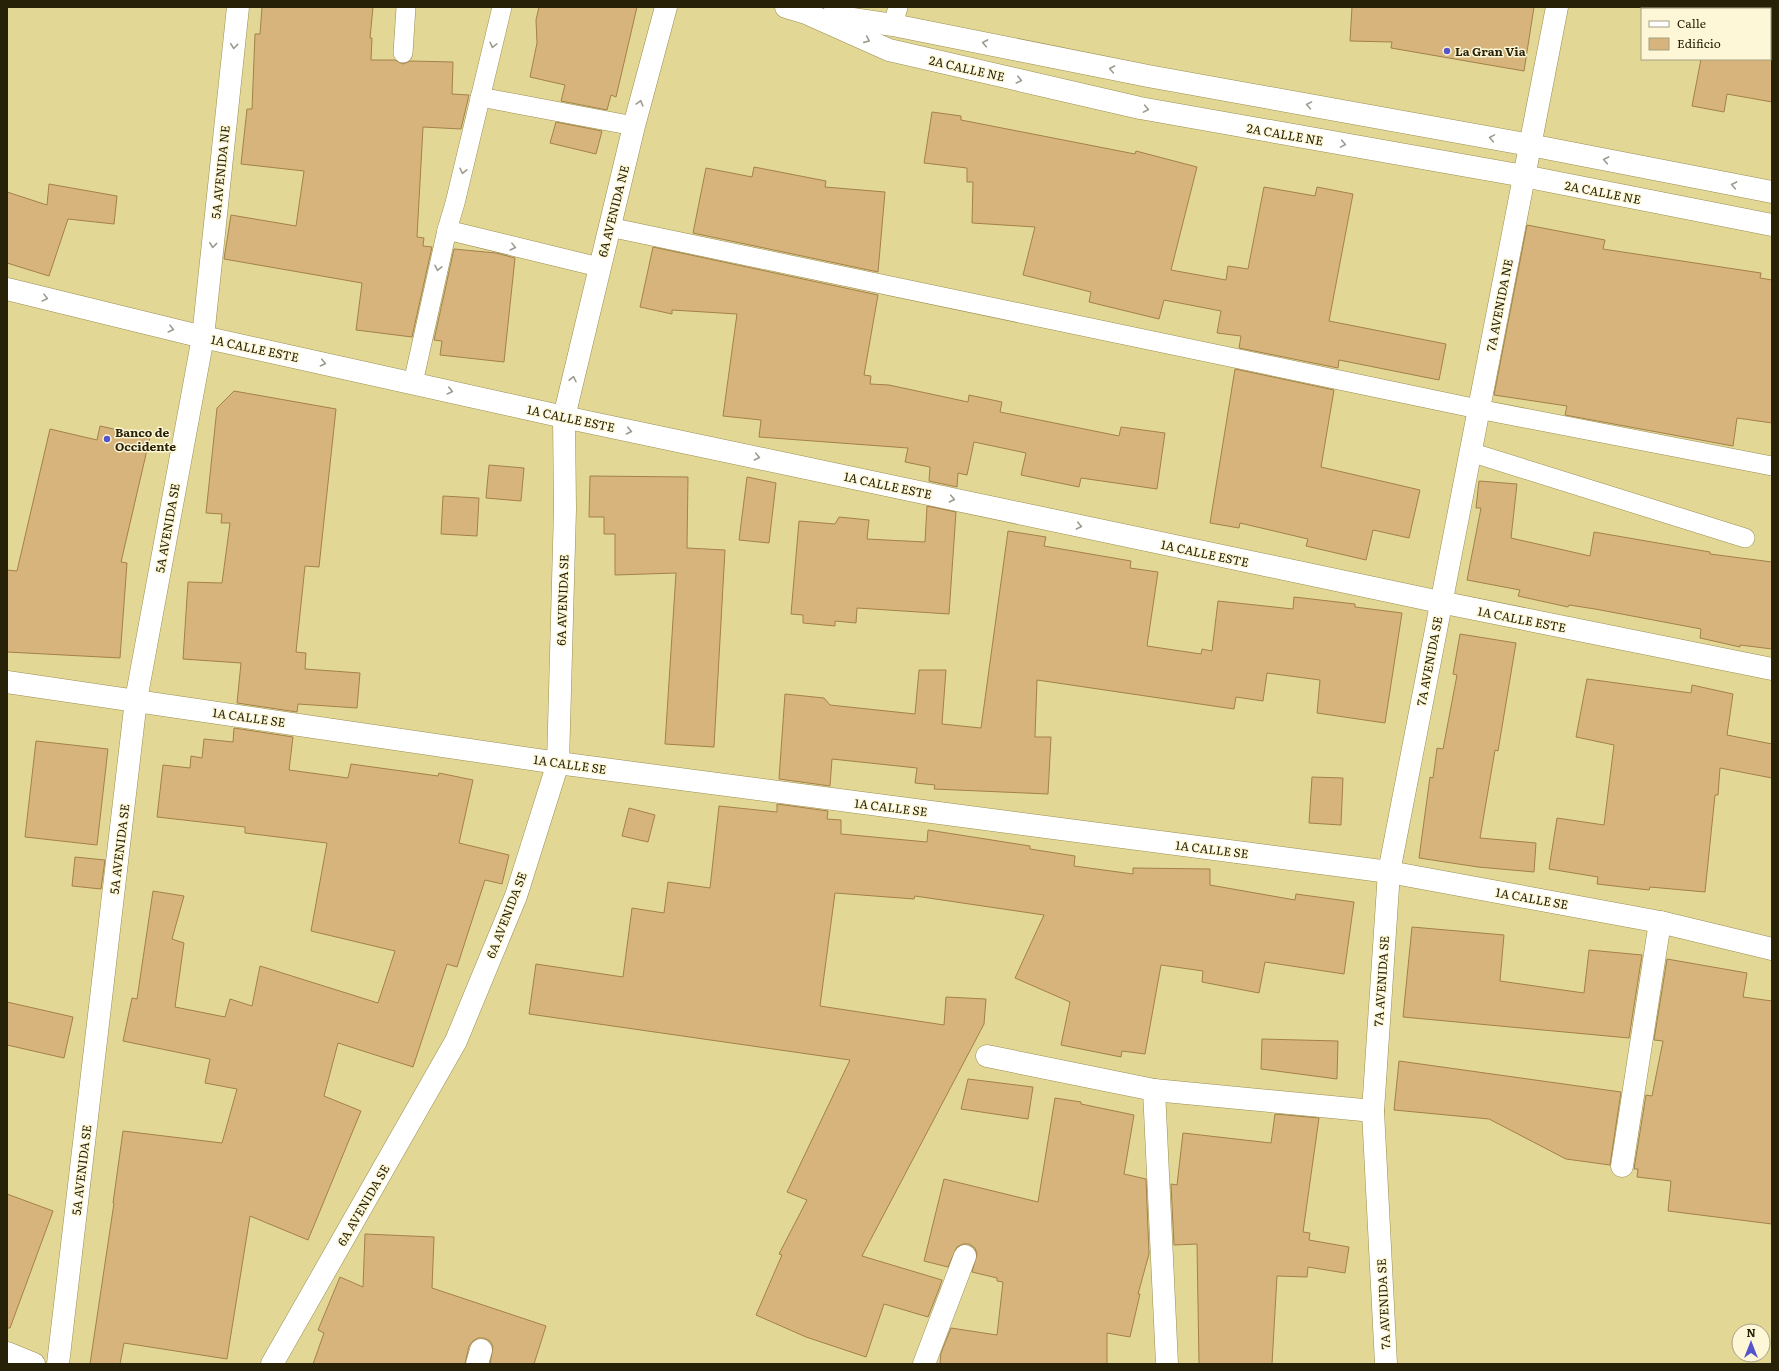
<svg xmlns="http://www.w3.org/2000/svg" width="1779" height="1371" viewBox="0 0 1779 1371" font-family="Literata,serif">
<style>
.building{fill:#d7b47b;stroke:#a3814a}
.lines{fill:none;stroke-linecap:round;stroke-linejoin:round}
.lane-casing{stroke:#9a8e50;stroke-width:20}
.street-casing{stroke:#9a8e50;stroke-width:23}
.secondary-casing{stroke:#9a8e50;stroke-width:23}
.lane{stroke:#fff;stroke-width:19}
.street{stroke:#fff;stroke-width:22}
.secondary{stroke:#fff;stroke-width:22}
.oneway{stroke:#9d9b8f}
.poi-dot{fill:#5654cb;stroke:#fdf7d7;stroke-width:1.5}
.labels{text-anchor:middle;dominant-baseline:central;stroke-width:3;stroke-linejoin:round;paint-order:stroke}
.poi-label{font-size:12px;font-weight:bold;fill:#262107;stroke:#fdf7d7;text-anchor:start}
.street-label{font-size:12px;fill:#262107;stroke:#fdf7d7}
</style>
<rect width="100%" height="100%" fill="#e3d796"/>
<g class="building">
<path d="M262 7H373L370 38H372L371 60H395L403 64 410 61 453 62 452 94 469 95 461 129 423 127 417 237 424 238 423 246 432 247 412 337 356 330 362 283 224 259 231 215 296 226 304 171 241 164 247 109H252L255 34H260Z"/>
<path d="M539 7H637L616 97 611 95 607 110 561 101 565 85 530 77 537 43 536 20Z"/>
<path d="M1352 7H1534L1524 71 1391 48 1392 42 1350 41Z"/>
<path d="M1710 7H1772V102L1727 94 1724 112 1692 106 1701 59H1770V9H1710Z"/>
<path d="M932 112 961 116V120L1135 154 1136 151 1197 167 1171 270 1226 280 1228 266 1248 269 1264 187 1315 196 1317 187 1353 194 1329 321 1446 344 1439 380 1339 360 1338 368 1239 348 1241 336 1217 333 1221 311 1164 300 1159 319 1089 302 1091 292 1023 275 1035 227 972 223 973 182H967V168L924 163Z"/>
<path d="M556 122 602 131 596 154 550 143Z"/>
<path d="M754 167 826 181 825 187 885 192 878 272 693 233 706 168 752 177Z"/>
<path d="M49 184 117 196 114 224 68 219 49 276 7 263V192L47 205Z"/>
<path d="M1527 225 1605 240 1603 249 1761 273 1760 278 1772 280V423L1737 418 1733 446 1565 415 1567 406 1494 395Z"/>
<path d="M653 247 878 295 864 375 871 376 870 384 889 385 968 402 969 395 1002 402 1000 412 1119 436 1121 427 1165 433 1157 489 1081 478 1079 487 1021 475 1026 453 974 442 967 475 958 473 957 487 929 481 930 467 905 462 908 448 759 437 761 420 723 416 737 314 672 310V314L640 307Z"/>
<path d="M454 249 496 253 515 258 504 362 440 355 442 341 434 340Z"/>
<path d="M1235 369 1334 390 1321 467 1420 490 1409 538 1373 530 1366 560 1306 546 1308 539 1240 523 1239 528 1210 523Z"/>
<path d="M234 391 336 409 319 567 305 566 296 652 306 653 305 669 360 673 357 708 298 704 297 712 237 703 241 663 183 659 188 582 222 583 230 523H221L222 514 206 513 217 408Z"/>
<path d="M100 426 150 437 121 562 127 563 120 658 7 652V570L17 571 50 429 97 440Z"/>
<path d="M489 465 524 468 521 501 486 498Z"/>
<path d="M590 476 688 477 687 548 725 550 714 747 665 744 676 573 615 575V534H604V517H589Z"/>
<path d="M747 477 776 483 769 543 739 540Z"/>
<path d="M1479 481 1517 484 1511 538 1590 556 1594 532 1710 552V554L1772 562V649L1740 645V647L1700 638 1701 629 1595 609 1569 605 1568 607 1518 596 1520 590 1467 580 1481 508H1476Z"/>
<path d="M443 496 479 498 477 536 441 534Z"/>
<path d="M927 506 956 512 949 614 857 608 856 623 835 621V626L803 623V615L791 614 799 521 835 524 839 517 869 520 867 539 925 542Z"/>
<path d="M1008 531 1046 537 1044 546 1131 561 1130 568 1158 572 1147 646 1201 654 1202 649 1212 651 1218 601 1293 609 1294 597 1355 604V607L1402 613 1385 723 1317 713 1320 680 1267 673 1263 701 1236 697 1234 709 1037 680 1035 737H1051L1048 794 934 789 935 785 915 783 917 768 832 759 830 786 779 779 785 694 824 698 830 705 915 714 919 670H946L942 724 981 728Z"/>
<path d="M1460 634 1516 643 1498 751 1495 750 1480 838 1536 843 1534 872 1478 867 1419 858 1430 777 1433 778 1437 748 1443 749 1457 675 1453 674Z"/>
<path d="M1587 679 1691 693 1692 685 1733 694 1727 735 1772 744V778L1720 768 1718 795H1715L1705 892 1650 887 1649 890 1597 884 1598 877 1549 869 1557 818 1604 825 1614 745 1576 737Z"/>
<path d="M234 728 293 737 289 770 348 778 351 764 438 776 439 773 473 780 459 843 509 855 502 884 485 880 457 967 447 964 413 1067 338 1043 324 1096 361 1111 308 1240 250 1216 227 1359 124 1343 120 1364H90L114 1203H113L123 1131 222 1143 237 1089 205 1083 210 1059 123 1041 132 998 137 999 153 891 184 896 172 939 184 943 175 1007 225 1017 230 999 252 1006 260 966 378 1003 395 951 311 931 327 843 245 833V827L157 817 163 765 190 768 191 756 202 758 204 739 233 742Z"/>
<path d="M36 741 108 749 97 845 25 837Z"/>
<path d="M1312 777 1343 778 1341 825 1309 823Z"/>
<path d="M777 804 828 811 827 819 841 820V834L927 842 928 830 1030 846V849L1075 856 1074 866 1133 874V868L1210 869V885L1295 900 1296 894 1354 902 1344 974 1265 962 1259 993 1202 982 1203 971 1161 965 1145 1054 1122 1051 1121 1057 1061 1045 1070 1002 1015 978 1044 915 915 896 914 899 835 893 820 1006 944 1025 946 997 986 999 984 1024 862 1256 942 1280 939 1289 928 1317 884 1304 866 1357 806 1337 756 1315 782 1255 779 1254 807 1200 787 1192 850 1060 529 1014 536 964 623 977 632 908 664 913 668 882 710 888 719 806 777 812Z"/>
<path d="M629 808 655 815 648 842 622 836Z"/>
<path d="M75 857 105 860 101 889 72 886Z"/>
<path d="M1412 927 1504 935 1500 981 1584 993 1589 950 1642 955 1629 1038 1403 1017Z"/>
<path d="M1667 959 1747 973 1743 997 1772 1001V1224L1668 1211 1671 1181 1637 1177 1638 1169H1634L1646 1095 1652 1096 1663 1041 1654 1040Z"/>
<path d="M7 1002 73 1017 64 1058 7 1045Z"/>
<path d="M1262 1039 1338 1041 1337 1079 1261 1069Z"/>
<path d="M1399 1061 1621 1092 1610 1165 1566 1159 1489 1119 1394 1110Z"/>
<path d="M968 1079 1033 1087 1028 1119 961 1109Z"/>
<path d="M1055 1098 1081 1102V1104L1134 1115 1124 1174 1146 1179 1149 1254 1138 1294H1140L1130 1337 1107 1333V1364H940L941 1353 951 1328 997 1335 1003 1282 997 1281V1278L972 1272 977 1254 975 1248 969 1244H963L957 1247 948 1267 924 1261 944 1179 1038 1202Z"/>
<path d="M1275 1114 1319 1118 1303 1232 1310 1233 1309 1240 1349 1247 1345 1273 1308 1267 1307 1277 1277 1276 1272 1364H1199L1197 1244 1174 1245 1171 1184 1177 1185 1183 1133 1271 1143Z"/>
<path d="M7 1194 53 1211 10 1328H7Z"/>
<path d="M365 1234 434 1237 432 1288 546 1326 534 1364H490L493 1347 490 1341 484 1338H478L473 1341 469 1346 465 1364H313L324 1333 318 1330 340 1277 363 1287Z"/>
</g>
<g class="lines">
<g class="lane-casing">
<g id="lane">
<path d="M502 7 455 203 447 230 599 267"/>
<path d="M893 25 898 7"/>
<path d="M403 53 406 7"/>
<path d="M480 97 634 126"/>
<path d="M609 227 1478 409 1772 466"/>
<path d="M413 383 447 230"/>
<path d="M1470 452 1745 538"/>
</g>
</g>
<g class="street-casing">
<g id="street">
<path d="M7 682 558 763 1389 872 1660 922 1772 949"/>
<path d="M987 1056 1154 1090 1373 1111"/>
<path d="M1154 1090 1167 1364"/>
<path d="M1622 1166 1660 922"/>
<path d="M7 1353 34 1364"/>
<path d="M58 1364 136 700 203 337 238 7"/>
<path d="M272 1364 456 1041 516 896 558 763 565 509 564 417 1440 602 1772 669"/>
<path d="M477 1364 481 1350"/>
<path d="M924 1364 965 1256"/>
<path d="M1386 1364 1373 1111 1389 872 1557 7"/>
</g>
</g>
<g class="secondary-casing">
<g id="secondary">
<path d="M786 7 806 13 889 50 1140 108 1524 176 1772 225"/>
<path d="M832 16 893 25 1148 76 1530 145 1772 192"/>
<path d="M7 289 203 337 564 417 634 126 666 7"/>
</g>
</g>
<use href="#lane" class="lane"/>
<use href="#street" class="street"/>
<use href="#secondary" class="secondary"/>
</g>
<defs><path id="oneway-chevron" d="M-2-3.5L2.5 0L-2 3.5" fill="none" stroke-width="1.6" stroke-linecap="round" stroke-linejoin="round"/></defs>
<g class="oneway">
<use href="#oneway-chevron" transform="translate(867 40) rotate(24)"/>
<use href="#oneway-chevron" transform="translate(985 43) rotate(-169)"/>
<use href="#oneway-chevron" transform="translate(493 45) rotate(104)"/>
<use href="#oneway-chevron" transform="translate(234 46) rotate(96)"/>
<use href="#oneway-chevron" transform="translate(1112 69) rotate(-169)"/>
<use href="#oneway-chevron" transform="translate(1019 80) rotate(13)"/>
<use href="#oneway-chevron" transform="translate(640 103) rotate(-75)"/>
<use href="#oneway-chevron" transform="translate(1309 105) rotate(-170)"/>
<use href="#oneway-chevron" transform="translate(1146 109) rotate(10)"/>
<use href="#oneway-chevron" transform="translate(1492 138) rotate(-170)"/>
<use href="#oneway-chevron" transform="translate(1343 144) rotate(10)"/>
<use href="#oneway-chevron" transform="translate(1606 160) rotate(-169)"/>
<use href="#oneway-chevron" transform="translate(463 171) rotate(103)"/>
<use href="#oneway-chevron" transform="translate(1734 185) rotate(-169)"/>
<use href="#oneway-chevron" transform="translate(213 245) rotate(96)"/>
<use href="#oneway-chevron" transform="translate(513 247) rotate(14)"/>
<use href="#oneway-chevron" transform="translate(438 268) rotate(102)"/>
<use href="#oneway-chevron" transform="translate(45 298) rotate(14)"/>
<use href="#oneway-chevron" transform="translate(171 329) rotate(14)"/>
<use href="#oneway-chevron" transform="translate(323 363) rotate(12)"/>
<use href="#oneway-chevron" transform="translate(573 379) rotate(-77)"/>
<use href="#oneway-chevron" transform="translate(450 391) rotate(13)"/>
<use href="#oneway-chevron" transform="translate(629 431) rotate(12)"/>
<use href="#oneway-chevron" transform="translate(757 457) rotate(12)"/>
<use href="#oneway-chevron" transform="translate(952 499) rotate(12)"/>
<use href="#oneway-chevron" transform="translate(1079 526) rotate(12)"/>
</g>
<g class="poi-dot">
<circle cx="1447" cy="51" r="4"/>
<circle cx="107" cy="439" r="4"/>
</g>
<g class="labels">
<g class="poi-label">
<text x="1455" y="51">La Gran Via</text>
<text x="115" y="432">Banco de<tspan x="115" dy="14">Occidente</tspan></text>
</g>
<g class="street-label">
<text transform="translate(967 68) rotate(13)">2A CALLE NE</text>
<text transform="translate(1285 134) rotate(10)">2A CALLE NE</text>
<text transform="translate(220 172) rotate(-84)">5A AVENIDA NE</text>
<text transform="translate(1603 192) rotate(11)">2A CALLE NE</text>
<text transform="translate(613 211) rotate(-76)">6A AVENIDA NE</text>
<text transform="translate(1499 305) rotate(-79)">7A AVENIDA NE</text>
<text transform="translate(255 348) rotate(12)">1A CALLE ESTE</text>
<text transform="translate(571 418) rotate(12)">1A CALLE ESTE</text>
<text transform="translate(888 485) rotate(12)">1A CALLE ESTE</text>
<text transform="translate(167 528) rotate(-80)">5A AVENIDA SE</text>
<text transform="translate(1205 553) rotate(12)">1A CALLE ESTE</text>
<text transform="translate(562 600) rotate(-88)">6A AVENIDA SE</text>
<text transform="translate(1522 619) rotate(11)">1A CALLE ESTE</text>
<text transform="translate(1429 661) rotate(-79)">7A AVENIDA SE</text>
<text transform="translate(249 717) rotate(8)">1A CALLE SE</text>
<text transform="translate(570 764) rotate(8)">1A CALLE SE</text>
<text transform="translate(891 807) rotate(7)">1A CALLE SE</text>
<text transform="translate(119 849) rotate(-83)">5A AVENIDA SE</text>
<text transform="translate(1212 849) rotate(7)">1A CALLE SE</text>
<text transform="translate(1532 898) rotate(10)">1A CALLE SE</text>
<text transform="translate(506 915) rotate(-69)">6A AVENIDA SE</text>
<text transform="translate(1381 981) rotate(-86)">7A AVENIDA SE</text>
<text transform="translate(81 1170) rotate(-83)">5A AVENIDA SE</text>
<text transform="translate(363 1205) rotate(-60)">6A AVENIDA SE</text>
<text transform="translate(1383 1304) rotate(-93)">7A AVENIDA SE</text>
</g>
</g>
<rect width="1779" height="1371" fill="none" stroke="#262107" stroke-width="16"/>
<rect x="1641" y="8" width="130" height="52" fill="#fdf7d7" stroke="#a7a184"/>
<rect x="1649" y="21" width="20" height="6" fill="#ffffff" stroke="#a7a184"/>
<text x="1677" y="28" font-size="12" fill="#262107">Calle</text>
<rect x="1649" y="38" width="20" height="12" fill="#d7b47b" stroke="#a7a184"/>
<text x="1677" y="48" font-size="12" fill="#262107">Edificio</text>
<g transform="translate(1751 1343)"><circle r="19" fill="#fdf7d7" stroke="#a7a184"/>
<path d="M0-3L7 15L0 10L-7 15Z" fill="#5654cb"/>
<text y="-6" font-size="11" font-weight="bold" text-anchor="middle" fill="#262107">N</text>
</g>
</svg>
